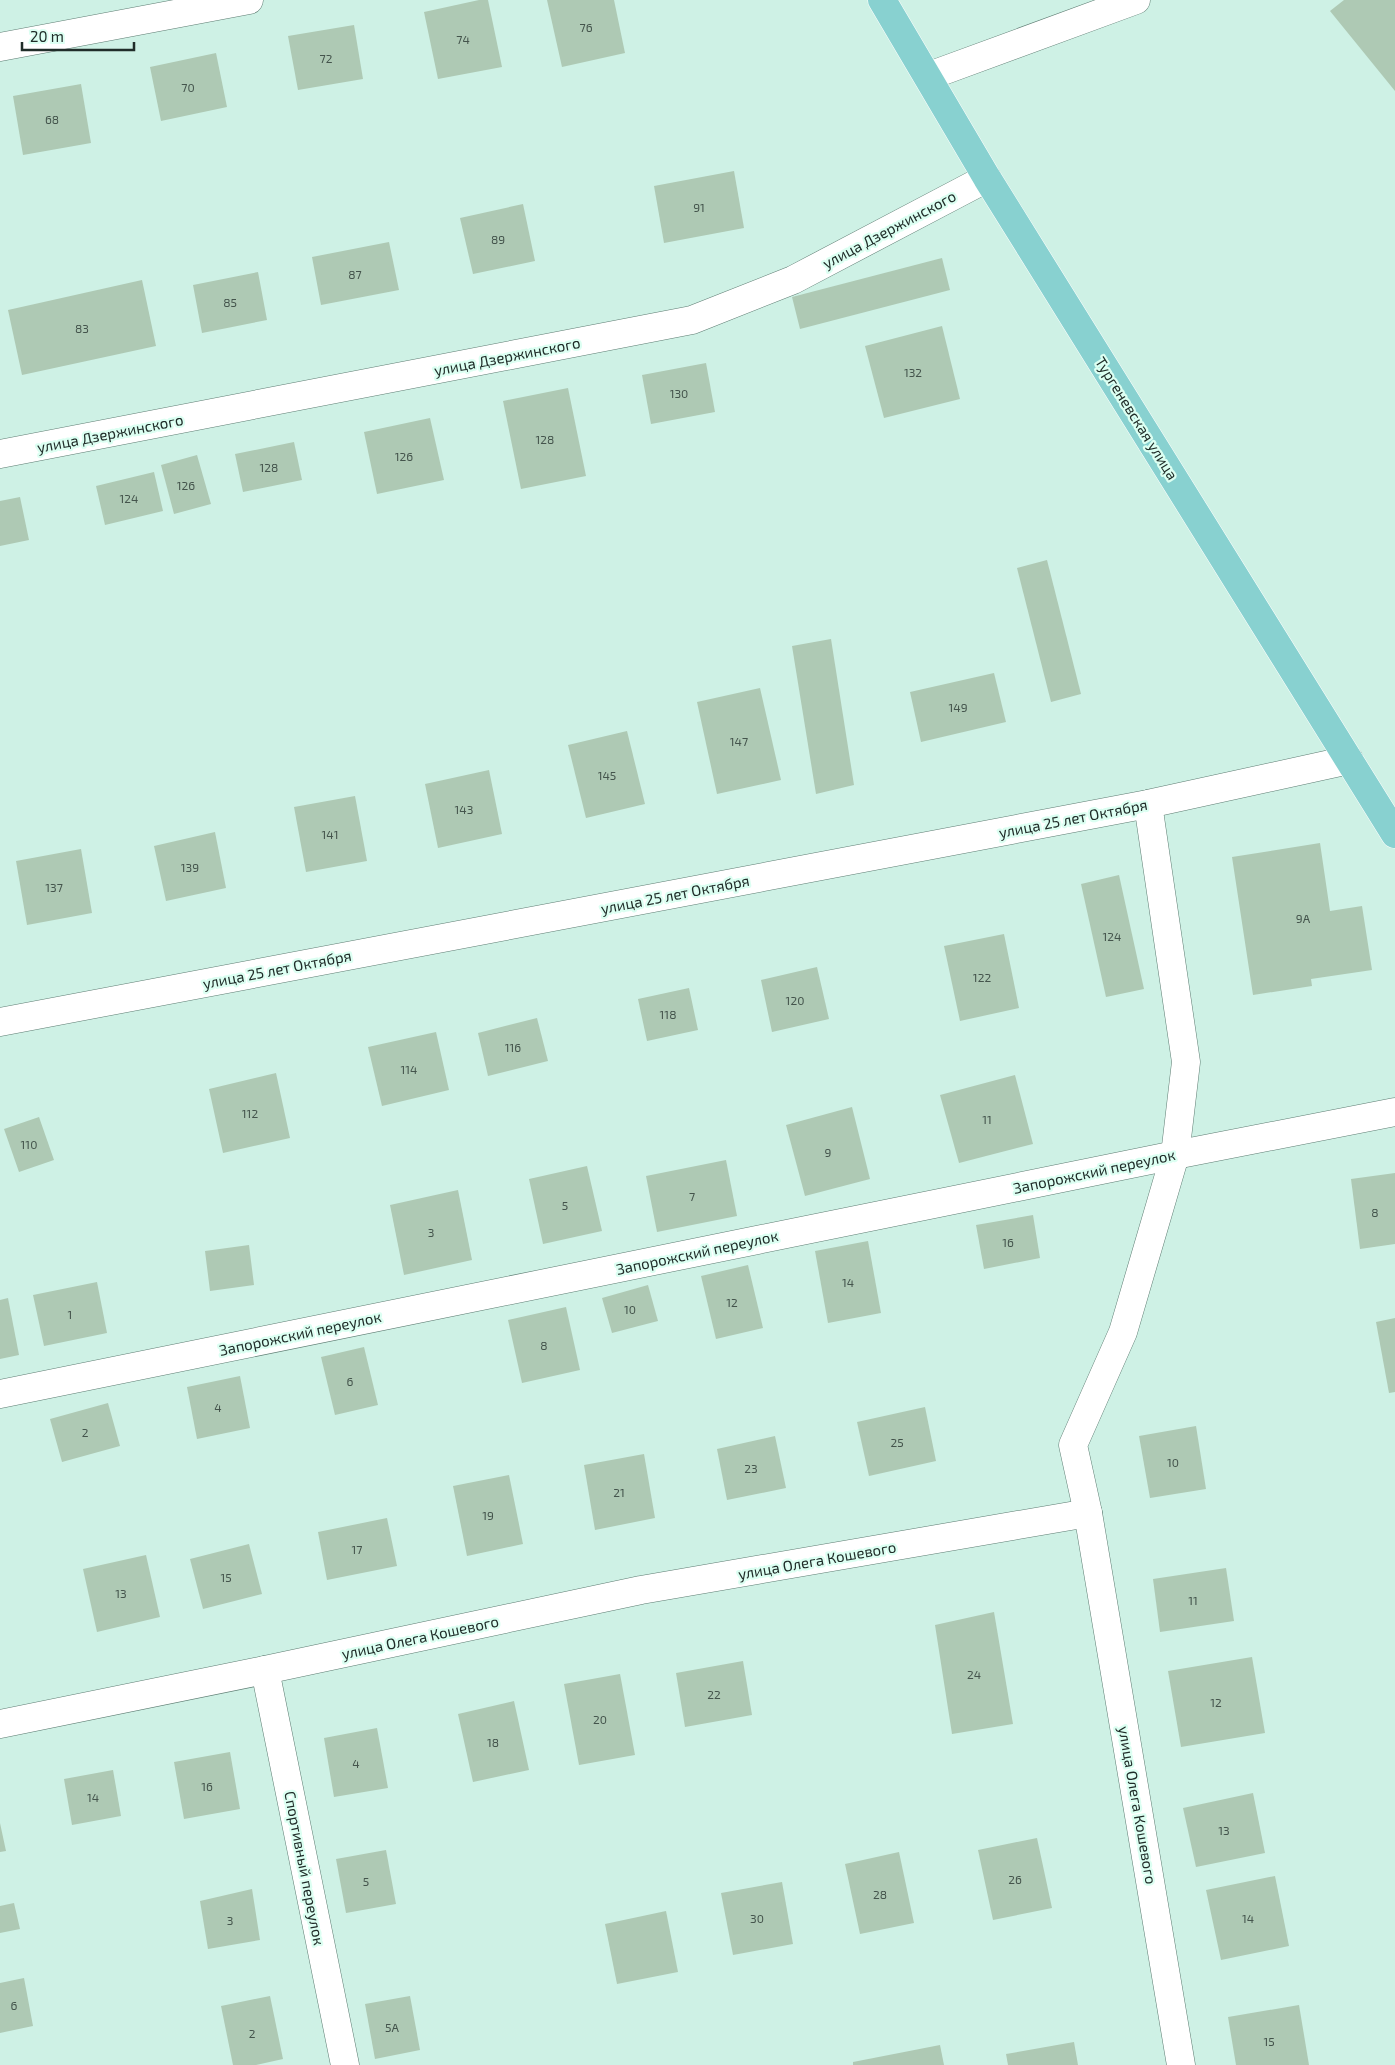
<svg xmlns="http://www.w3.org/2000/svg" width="1395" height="2065" viewBox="0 0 1395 2065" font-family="'Exo 2',sans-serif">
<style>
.building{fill:#aec9b4}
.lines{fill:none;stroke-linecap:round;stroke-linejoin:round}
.minor-casing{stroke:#5d7c72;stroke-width:29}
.major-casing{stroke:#fff;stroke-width:29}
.minor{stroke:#fff;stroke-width:28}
.major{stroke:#88d1d0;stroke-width:28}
.labels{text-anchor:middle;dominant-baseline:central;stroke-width:4.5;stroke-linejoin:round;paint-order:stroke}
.number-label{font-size:12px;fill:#44544c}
.street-label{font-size:15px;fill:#202d29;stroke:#dcfff2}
</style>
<rect width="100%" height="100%" fill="#cef1e5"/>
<g class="building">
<path d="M479 0H488L502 67 438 79 424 12Z"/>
<path d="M547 0H614L625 53 562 67Z"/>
<path d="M1344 0H1395V91L1330 11Z"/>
<path d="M354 25 363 79 298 90 288 36Z"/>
<path d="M216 53 227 107 161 121 150 67Z"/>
<path d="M81 84 91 143 23 155 13 96Z"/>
<path d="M734 171 744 228 664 243 654 186Z"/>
<path d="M523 204 535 261 473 274 460 218Z"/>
<path d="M389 242 399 290 321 305 312 257Z"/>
<path d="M942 258 950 290 800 329 792 297Z"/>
<path d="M258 272 267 320 202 333 193 285Z"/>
<path d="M142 280 156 346 22 375 8 310Z"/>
<path d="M942 326 960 399 884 418 865 346Z"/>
<path d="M706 363 715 412 651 424 642 375Z"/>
<path d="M568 388 586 476 521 489 503 401Z"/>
<path d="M430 418 444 480 377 494 364 432Z"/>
<path d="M294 442 302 480 243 492 235 454Z"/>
<path d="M197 455 211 504 174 514 161 465Z"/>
<path d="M154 472 163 511 105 525 96 486Z"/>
<path d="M20 497 29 540 0 546V501Z"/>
<path d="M1047 560 1081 694 1051 702 1017 568Z"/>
<path d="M831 639 854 785 816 794 792 646Z"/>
<path d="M994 673 1006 722 921 742 910 692Z"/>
<path d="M760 688 781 780 717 794 697 702Z"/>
<path d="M627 731 645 804 586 818 568 745Z"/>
<path d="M489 770 502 834 438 848 425 784Z"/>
<path d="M355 796 367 861 306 872 294 807Z"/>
<path d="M215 832 226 888 166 901 154 846Z"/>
<path d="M1320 843 1330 911 1362 906 1372 970 1311 979 1312 986 1253 995 1232 857Z"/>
<path d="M81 849 92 913 27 925 16 861Z"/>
<path d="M1119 875 1144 989 1106 997 1081 884Z"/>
<path d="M1004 934 1019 1008 960 1021 944 946Z"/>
<path d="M817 967 829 1019 772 1032 761 980Z"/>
<path d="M689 988 698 1030 647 1041 638 999Z"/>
<path d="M537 1018 548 1061 488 1076 478 1033Z"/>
<path d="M436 1032 449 1090 382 1106 368 1047Z"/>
<path d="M276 1073 290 1138 223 1153 209 1089Z"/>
<path d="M1015 1075 1033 1144 959 1163 940 1095Z"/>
<path d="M852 1107 870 1179 805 1196 786 1125Z"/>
<path d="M39 1117 54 1160 19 1172 4 1129Z"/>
<path d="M726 1160 737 1216 657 1232 646 1176Z"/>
<path d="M587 1166 602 1231 543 1244 529 1179Z"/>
<path d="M1395 1173V1244L1360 1249 1351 1179Z"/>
<path d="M458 1190 472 1260 404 1275 390 1205Z"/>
<path d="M1033 1215 1040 1258 984 1269 976 1225Z"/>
<path d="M868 1241 881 1313 828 1323 815 1251Z"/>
<path d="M249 1245 254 1285 210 1291 205 1251Z"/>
<path d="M748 1265 763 1328 716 1339 701 1276Z"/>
<path d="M97 1282 107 1333 44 1346 33 1295Z"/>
<path d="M648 1285 658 1321 612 1333 602 1298Z"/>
<path d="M8 1298 19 1355 0 1359V1300Z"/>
<path d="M566 1307 580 1370 522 1383 508 1320Z"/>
<path d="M1395 1318V1392L1389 1393 1376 1322Z"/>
<path d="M364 1347 378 1405 335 1415 321 1357Z"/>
<path d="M240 1376 250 1428 197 1439 187 1387Z"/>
<path d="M108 1403 120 1446 62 1462 50 1419Z"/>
<path d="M925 1407 936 1461 869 1476 857 1422Z"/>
<path d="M1196 1426 1206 1489 1150 1498 1139 1436Z"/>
<path d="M775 1436 786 1488 727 1500 717 1449Z"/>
<path d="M644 1454 655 1518 595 1530 584 1465Z"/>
<path d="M509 1475 523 1544 467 1556 453 1486Z"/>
<path d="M387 1518 397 1566 327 1580 318 1532Z"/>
<path d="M249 1544 262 1594 203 1609 190 1559Z"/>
<path d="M146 1555 160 1617 97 1632 83 1569Z"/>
<path d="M1226 1568 1234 1621 1160 1632 1153 1579Z"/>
<path d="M994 1612 1013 1724 952 1734 935 1625Z"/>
<path d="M1252 1657 1265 1733 1181 1747 1168 1671Z"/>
<path d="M743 1661 752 1715 685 1727 676 1673Z"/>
<path d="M620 1674 635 1755 579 1765 564 1684Z"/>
<path d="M514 1701 529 1770 473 1782 458 1714Z"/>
<path d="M377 1728 388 1788 334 1797 324 1738Z"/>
<path d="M230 1752 240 1809 184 1819 174 1762Z"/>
<path d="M113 1770 121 1816 72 1825 64 1779Z"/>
<path d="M1253 1793 1265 1853 1196 1867 1183 1808Z"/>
<path d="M0 1823 6 1851 0 1852Z"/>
<path d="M1037 1838 1052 1908 993 1920 978 1850Z"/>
<path d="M386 1850 396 1904 346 1913 336 1859Z"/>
<path d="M899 1852 914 1923 860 1934 845 1864Z"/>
<path d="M1275 1876 1289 1946 1221 1960 1206 1890Z"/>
<path d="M782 1882 793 1944 733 1955 721 1893Z"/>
<path d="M252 1889 260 1940 208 1949 200 1901Z"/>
<path d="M14 1903 20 1929 0 1933V1906Z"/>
<path d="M666 1911 678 1972 617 1984 605 1924Z"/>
<path d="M24 1978 33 2026 0 2033V1983Z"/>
<path d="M270 1996 283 2059 256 2065H233L221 2006Z"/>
<path d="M410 1996 420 2050 375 2059 365 2004Z"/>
<path d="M1299 2005 1309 2065H1236L1228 2017Z"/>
<path d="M1074 2042 1078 2065H1008L1006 2054Z"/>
<path d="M940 2045 944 2065H853V2062Z"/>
</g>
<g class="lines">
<g class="minor-casing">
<g id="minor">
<path d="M0 47 249 0"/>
<path d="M929 76 1136 0"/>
<path d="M0 454 692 320 793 280 987 178"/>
<path d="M0 1022 1148 804 1349 760"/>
<path d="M0 1394 1175 1155 1395 1112"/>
<path d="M1088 1513 1073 1445 1123 1332 1175 1155 1186 1062 1148 804"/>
<path d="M265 1670 345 2065"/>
<path d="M0 1724 265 1670 641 1590 1088 1513 1181 2065"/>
</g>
</g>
<g class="major-casing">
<path id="major" d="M882 0 987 178 1395 834"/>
</g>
<use href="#minor" class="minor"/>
<use href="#major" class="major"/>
</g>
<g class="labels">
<g class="number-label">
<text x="586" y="27">76</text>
<text x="463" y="39">74</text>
<text x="326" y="58">72</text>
<text x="188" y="87">70</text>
<text x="52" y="119">68</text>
<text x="699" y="207">91</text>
<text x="498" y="239">89</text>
<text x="355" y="274">87</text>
<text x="230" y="302">85</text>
<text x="82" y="328">83</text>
<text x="913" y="372">132</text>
<text x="679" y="393">130</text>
<text x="545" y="439">128</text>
<text x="404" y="456">126</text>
<text x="269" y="467">128</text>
<text x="186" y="485">126</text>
<text x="129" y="498">124</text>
<text x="958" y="707">149</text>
<text x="739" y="741">147</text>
<text x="607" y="775">145</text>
<text x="464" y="809">143</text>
<text x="330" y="834">141</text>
<text x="190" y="867">139</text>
<text x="54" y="887">137</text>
<text x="1303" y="918">9А</text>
<text x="1112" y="936">124</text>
<text x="982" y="977">122</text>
<text x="795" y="1000">120</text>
<text x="668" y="1014">118</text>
<text x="513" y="1047">116</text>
<text x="409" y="1069">114</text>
<text x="250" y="1113">112</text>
<text x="987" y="1119">11</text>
<text x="29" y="1144">110</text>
<text x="828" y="1152">9</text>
<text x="692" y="1196">7</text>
<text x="565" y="1205">5</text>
<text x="1375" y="1212">8</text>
<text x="431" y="1232">3</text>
<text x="1008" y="1242">16</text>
<text x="848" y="1282">14</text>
<text x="732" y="1302">12</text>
<text x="630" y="1309">10</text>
<text x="70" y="1314">1</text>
<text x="544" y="1345">8</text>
<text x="350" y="1381">6</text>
<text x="218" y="1407">4</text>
<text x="85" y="1432">2</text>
<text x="897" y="1442">25</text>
<text x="1173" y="1462">10</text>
<text x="751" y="1468">23</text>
<text x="619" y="1492">21</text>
<text x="488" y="1515">19</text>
<text x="357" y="1549">17</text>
<text x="226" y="1577">15</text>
<text x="121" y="1593">13</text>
<text x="1193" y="1600">11</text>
<text x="974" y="1674">24</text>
<text x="714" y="1694">22</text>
<text x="1216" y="1702">12</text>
<text x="600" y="1719">20</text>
<text x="493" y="1742">18</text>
<text x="356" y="1763">4</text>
<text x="207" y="1786">16</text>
<text x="93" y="1797">14</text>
<text x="1224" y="1830">13</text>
<text x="1015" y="1879">26</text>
<text x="366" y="1881">5</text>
<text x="880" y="1894">28</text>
<text x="757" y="1918">30</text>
<text x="1248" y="1918">14</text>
<text x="230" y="1920">3</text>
<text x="14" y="2005">6</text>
<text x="392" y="2027">5А</text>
<text x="252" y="2033">2</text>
<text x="1269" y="2041">15</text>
</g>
<g class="street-label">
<text transform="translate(889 229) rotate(-28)">улица Дзержинского</text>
<text transform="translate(507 356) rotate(-11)">улица Дзержинского</text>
<text transform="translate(1137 418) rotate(58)">Тургеневская улица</text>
<text transform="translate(110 433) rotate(-11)">улица Дзержинского</text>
<text transform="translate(1073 818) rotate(-11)">улица 25 лет Октября</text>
<text transform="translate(675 894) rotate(-11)">улица 25 лет Октября</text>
<text transform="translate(277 969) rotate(-11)">улица 25 лет Октября</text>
<text transform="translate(1094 1171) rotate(-12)">Запорожский переулок</text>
<text transform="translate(697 1252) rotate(-12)">Запорожский переулок</text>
<text transform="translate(300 1333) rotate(-12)">Запорожский переулок</text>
<text transform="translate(817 1560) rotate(-10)">улица Олега Кошевого</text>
<text transform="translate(420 1637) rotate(-12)">улица Олега Кошевого</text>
<text transform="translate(1138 1805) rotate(80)">улица Олега Кошевого</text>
<text transform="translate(305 1868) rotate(79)">Спортивный переулок</text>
</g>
</g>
<path d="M22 42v8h112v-8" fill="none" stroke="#202d29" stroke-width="2.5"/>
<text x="30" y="42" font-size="15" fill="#202d29" stroke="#dcfff2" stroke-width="4" paint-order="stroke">20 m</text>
</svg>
